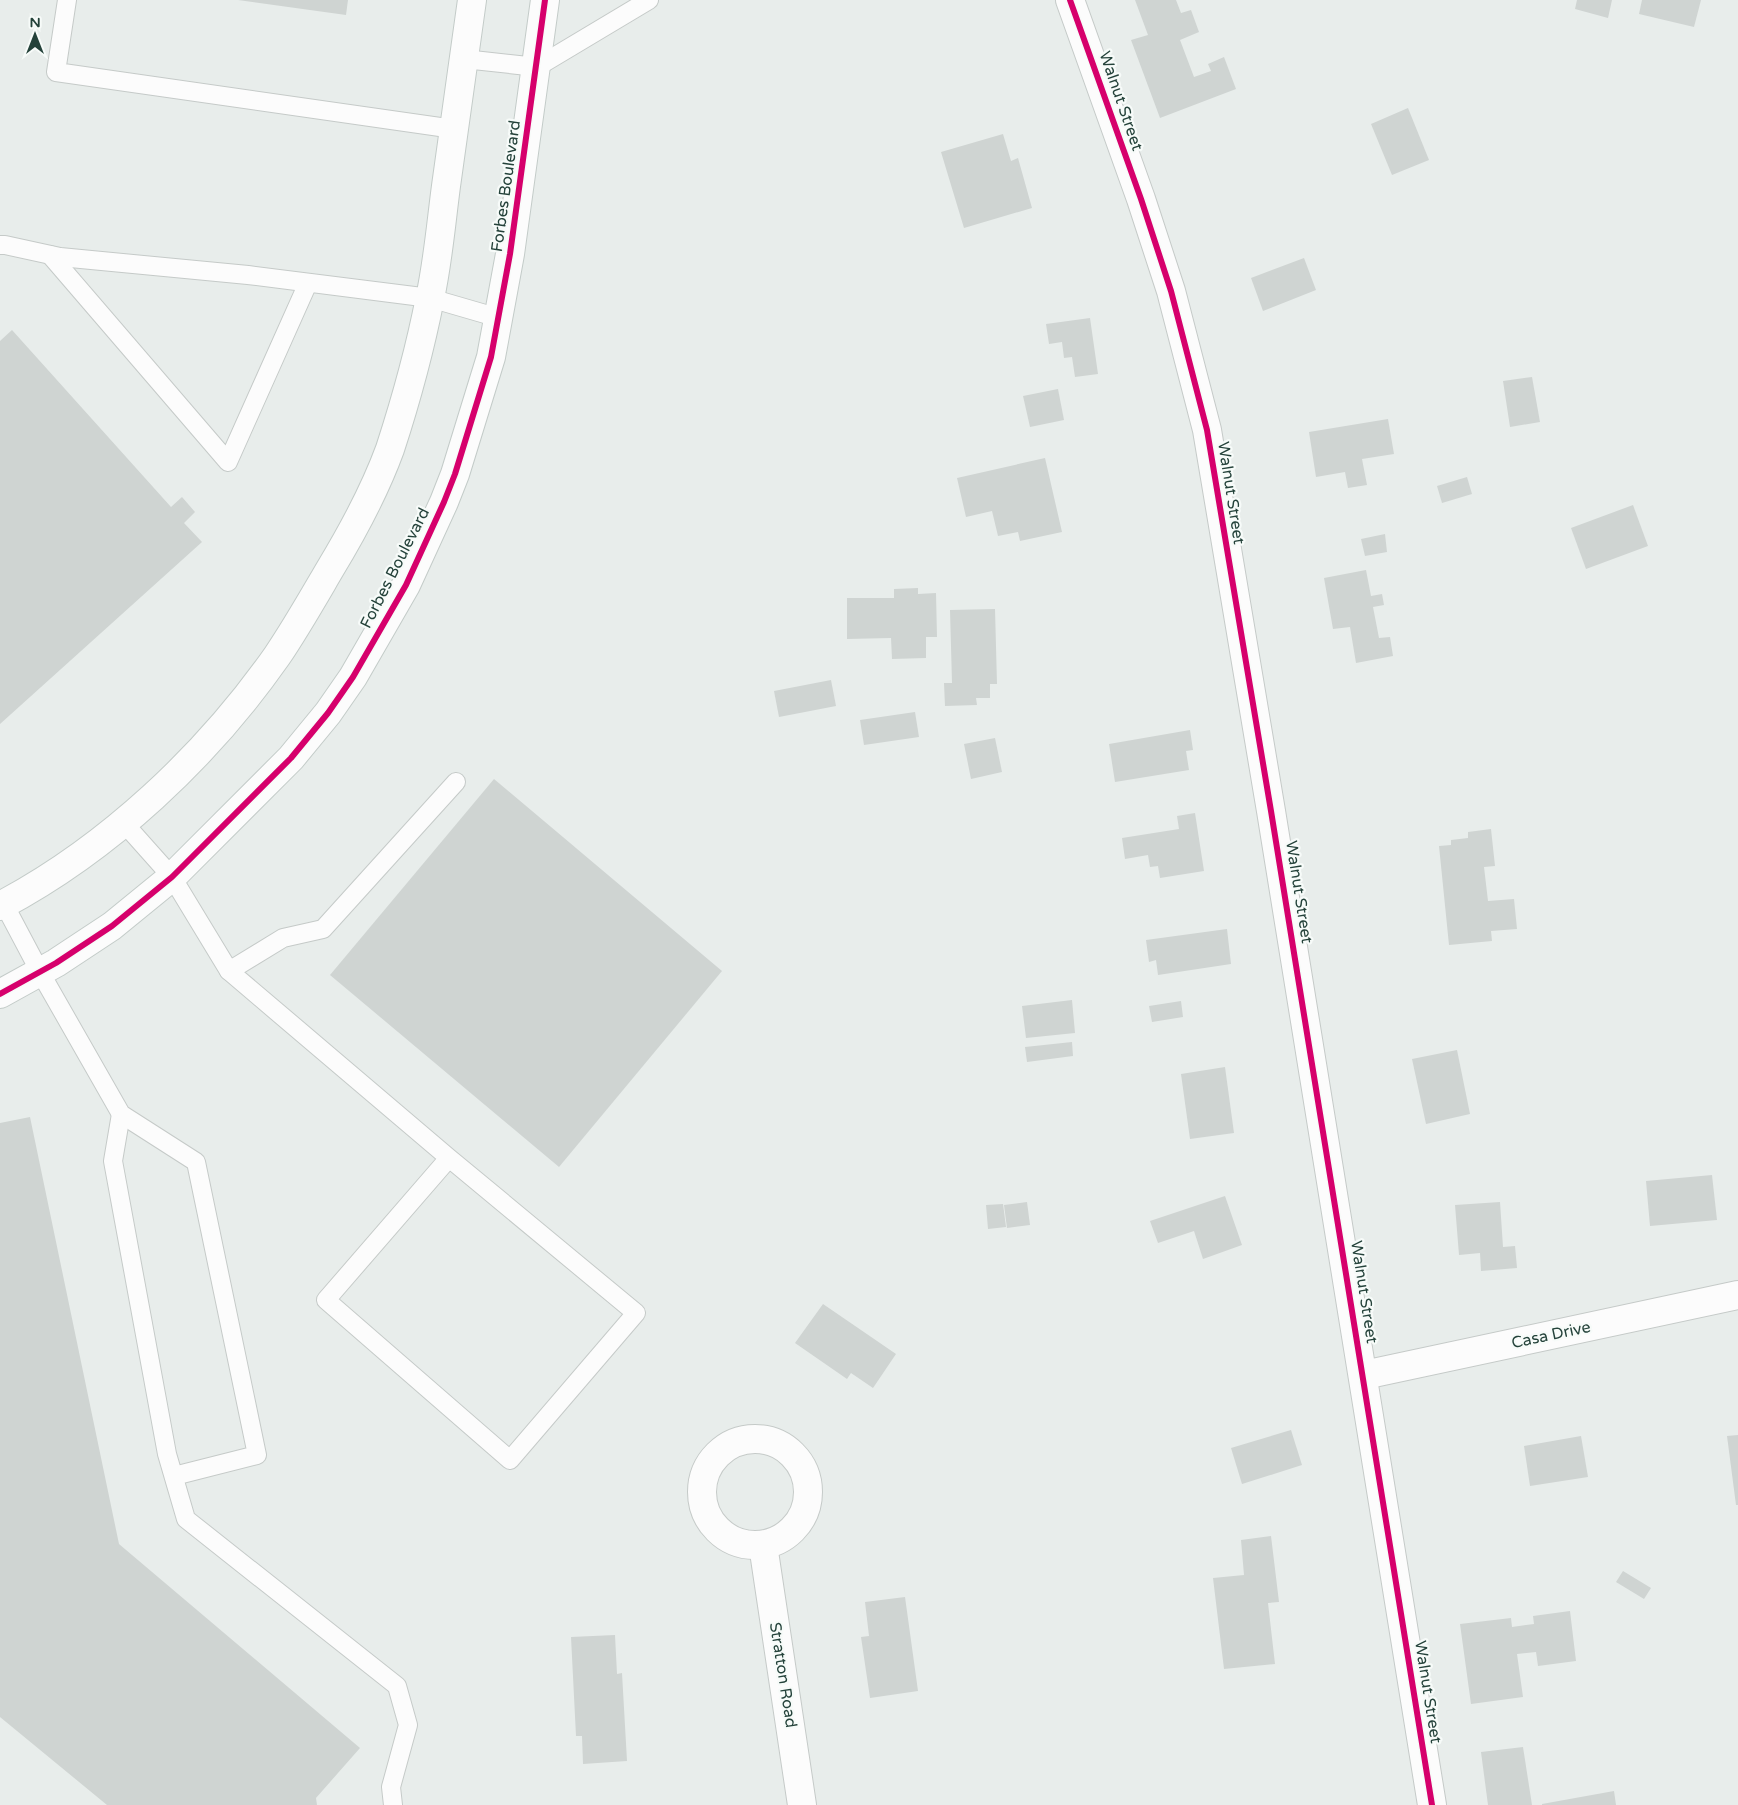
<svg xmlns="http://www.w3.org/2000/svg" width="1738" height="1805" viewBox="0 0 1738 1805" font-family="'Varela Round',sans-serif">
<style>
.building{fill:#cfd4d2}
.lines{fill:none;stroke-linecap:round;stroke-linejoin:round}
.lane-casing{stroke:#c5cac8;stroke-width:20}
.street-casing{stroke:#c5cac8;stroke-width:30}
.secondary-casing{stroke:#c3cbc8;stroke-width:30}
.lane{stroke:#fcfcfc;stroke-width:18}
.street{stroke:#fcfcfc;stroke-width:28}
.secondary{stroke:#fcfcfc;stroke-width:28}
.cycleway-casing{stroke:#f7fbf9;stroke-width:9}
.cycleway{stroke:#d6006c;stroke-width:6}
.labels{text-anchor:middle;dominant-baseline:central;stroke-width:4.5;stroke-linejoin:round;paint-order:stroke}
.street-label{font-size:16px;fill:#24423a;stroke:#f7fbf9}
</style>
<rect width="100%" height="100%" fill="#e8edeb"/>
<g class="building">
<path d="M238 0H348L346 15Z"/>
<path d="M1135 0H1176L1181 13 1191 10 1199 32 1180 40 1194 77 1211 71 1208 64 1224 57 1236 89 1160 118 1131 40 1148 35Z"/>
<path d="M1577 0H1612L1608 18 1575 9Z"/>
<path d="M1642 0H1701L1694 27 1639 14Z"/>
<path d="M1408 108 1429 160 1392 175 1371 124Z"/>
<path d="M1003 134 1011 161 1018 158 1032 208 964 228 941 152Z"/>
<path d="M1304 258 1316 290 1263 311 1251 278Z"/>
<path d="M1090 318 1098 374 1075 377 1072 357 1064 358 1062 342 1049 344 1046 324Z"/>
<path d="M12 330 171 507 182 497 195 512 184 523 202 542 0 724V341Z"/>
<path d="M1532 377 1540 422 1510 427 1503 381Z"/>
<path d="M1058 389 1064 420 1030 427 1023 396Z"/>
<path d="M1388 419 1394 454 1362 459 1367 485 1348 488 1345 472 1316 477 1309 432Z"/>
<path d="M1045 458 1062 532 1020 541 1018 532 998 536 992 511 966 517 957 478Z"/>
<path d="M1467 477 1472 494 1442 503 1437 486Z"/>
<path d="M1633 505 1648 546 1586 569 1571 528Z"/>
<path d="M1385 534 1387 552 1365 556 1361 539Z"/>
<path d="M1366 570 1371 596 1382 594 1384 605 1373 607 1379 638 1390 637 1393 656 1356 663 1350 627 1333 629 1324 578Z"/>
<path d="M918 588V594L936 593 937 637H926V658L892 659 891 638 847 639V598H894V589Z"/>
<path d="M995 609 997 684H990V698H976L977 705 945 706 944 683H952L950 610Z"/>
<path d="M831 680 836 706 779 717 774 691Z"/>
<path d="M915 712 919 737 864 745 860 720Z"/>
<path d="M1190 730 1193 750 1186 751 1189 770 1115 782 1109 744Z"/>
<path d="M995 738 1002 772 971 779 964 744Z"/>
<path d="M494 779 722 971 559 1167 330 975Z"/>
<path d="M1195 813 1204 871 1160 878 1158 866 1150 867 1148 855 1125 859 1122 838 1179 829 1177 816Z"/>
<path d="M1491 829 1495 866 1484 867 1488 901 1514 899 1517 929 1491 931 1492 941 1449 945 1439 846 1451 845V840L1468 838V832Z"/>
<path d="M1227 929 1231 964 1158 975 1156 960 1149 962 1146 940Z"/>
<path d="M1072 1000 1075 1033 1026 1038 1022 1006Z"/>
<path d="M1181 1001 1183 1017 1152 1022 1149 1006Z"/>
<path d="M1072 1042 1073 1056 1027 1062 1025 1047Z"/>
<path d="M1457 1050 1470 1114 1426 1124 1412 1059Z"/>
<path d="M1225 1067 1234 1133 1190 1139 1181 1074Z"/>
<path d="M30 1117 119 1544 360 1748 316 1798 317 1805H107L0 1717V1123Z"/>
<path d="M1712 1175 1717 1220 1650 1226 1646 1181Z"/>
<path d="M1225 1196 1242 1245 1203 1259 1194 1231 1158 1243 1150 1221Z"/>
<path d="M1027 1202 1030 1225 1007 1228 1004 1205Z"/>
<path d="M1500 1202 1503 1247 1515 1246 1517 1268 1481 1271 1480 1253 1459 1255 1455 1205Z"/>
<path d="M1003 1204 1006 1227 988 1229 986 1205Z"/>
<path d="M823 1304 896 1354 873 1388 851 1373 847 1379 795 1343Z"/>
<path d="M1291 1430 1302 1465 1242 1484 1231 1448Z"/>
<path d="M1738 1435V1505H1736L1727 1436Z"/>
<path d="M1581 1436 1588 1477 1530 1486 1524 1446Z"/>
<path d="M1271 1536 1279 1602 1268 1603 1275 1664 1224 1669 1213 1578 1244 1575 1241 1540Z"/>
<path d="M1623 1571 1651 1588 1644 1599 1616 1582Z"/>
<path d="M905 1597 918 1691 870 1698 861 1637 869 1636 865 1602Z"/>
<path d="M1570 1611 1576 1661 1538 1666 1536 1652 1517 1654 1523 1697 1471 1704 1460 1624 1511 1618 1512 1627 1534 1624 1533 1616Z"/>
<path d="M615 1635 617 1674 622 1673 627 1761 583 1764 582 1736H576L571 1637Z"/>
<path d="M1523 1747 1532 1805H1488L1481 1752Z"/>
<path d="M1614 1791 1616 1805H1542V1804Z"/>
</g>
<g class="lines">
<g class="lane-casing">
<g id="lane">
<path d="M67 0 56 72 454 129"/>
<path d="M464 59 537 67 649 0"/>
<path d="M0 245H5L60 257 248 275 430 298 499 318"/>
<path d="M50 255 228 462 308 283"/>
<path d="M123 822 172 877 229 971 449 1158 636 1313 510 1460 326 1300 449 1158"/>
<path d="M4 904 40 972 121 1114 196 1162 257 1455 174 1476"/>
<path d="M229 971 283 938 323 929 456 782"/>
<path d="M121 1114 113 1161 167 1454 186 1519 397 1686 408 1725 391 1787 393 1805"/>
</g>
</g>
<g class="street-casing">
<g id="street">
<path d="M1070 0 1141 199 1171 291 1207 430 1271 811 1432 1805"/>
<path d="M1364 1375 1738 1295"/>
<circle cx="755" cy="1492" r="53"/>
<path d="M763 1545 802 1805"/>
</g>
</g>
<g class="secondary-casing">
<g id="secondary">
<path d="M0 906C108 849 207 756 277 656 296 628 313 598 330 569 353 531 375 490 390 449 406 400 420 349 430 298 438 261 441 224 446 186 455 124 463 62 472 0"/>
<path d="M0 994 56 963 112 926 172 877 291 758 328 713 353 677 406 585 444 502 455 474 491 357 510 254 545 0"/>
</g>
</g>
<use href="#lane" class="lane"/>
<use href="#street" class="street"/>
<use href="#secondary" class="secondary"/>
<g class="cycleway-casing">
<g id="cycleway">
<path d="M1070 0 1141 199 1171 291 1207 430 1271 811 1432 1805"/>
<path d="M0 994 56 963 112 926 172 877 291 758 328 713 353 677 406 585 444 502 455 474 491 357 510 254 545 0"/>
</g>
</g>
<use href="#cycleway" class="cycleway"/>
</g>
<g class="labels">
<g class="street-label">
<text transform="translate(1121 101) rotate(71)">Walnut Street</text>
<text transform="translate(506 186) rotate(-82)">Forbes Boulevard</text>
<text transform="translate(1231 493) rotate(81)">Walnut Street</text>
<text transform="translate(395 568) rotate(-63)">Forbes Boulevard</text>
<text transform="translate(1299 892) rotate(81)">Walnut Street</text>
<text transform="translate(1364 1292) rotate(81)">Walnut Street</text>
<text transform="translate(1551 1335) rotate(-12)">Casa Drive</text>
<text transform="translate(783 1675) rotate(81)">Stratton Road</text>
<text transform="translate(1428 1692) rotate(81)">Walnut Street</text>
</g>
</g>
<g transform="translate(35 35)" stroke="#f7fbf9" stroke-width="4" paint-order="stroke">
<path d="M0-4L9 19L0 12L-9 19Z" fill="#24423a"/>
<text y="-8" font-size="14" font-weight="bold" text-anchor="middle" fill="#24423a">N</text>
</g>
</svg>
